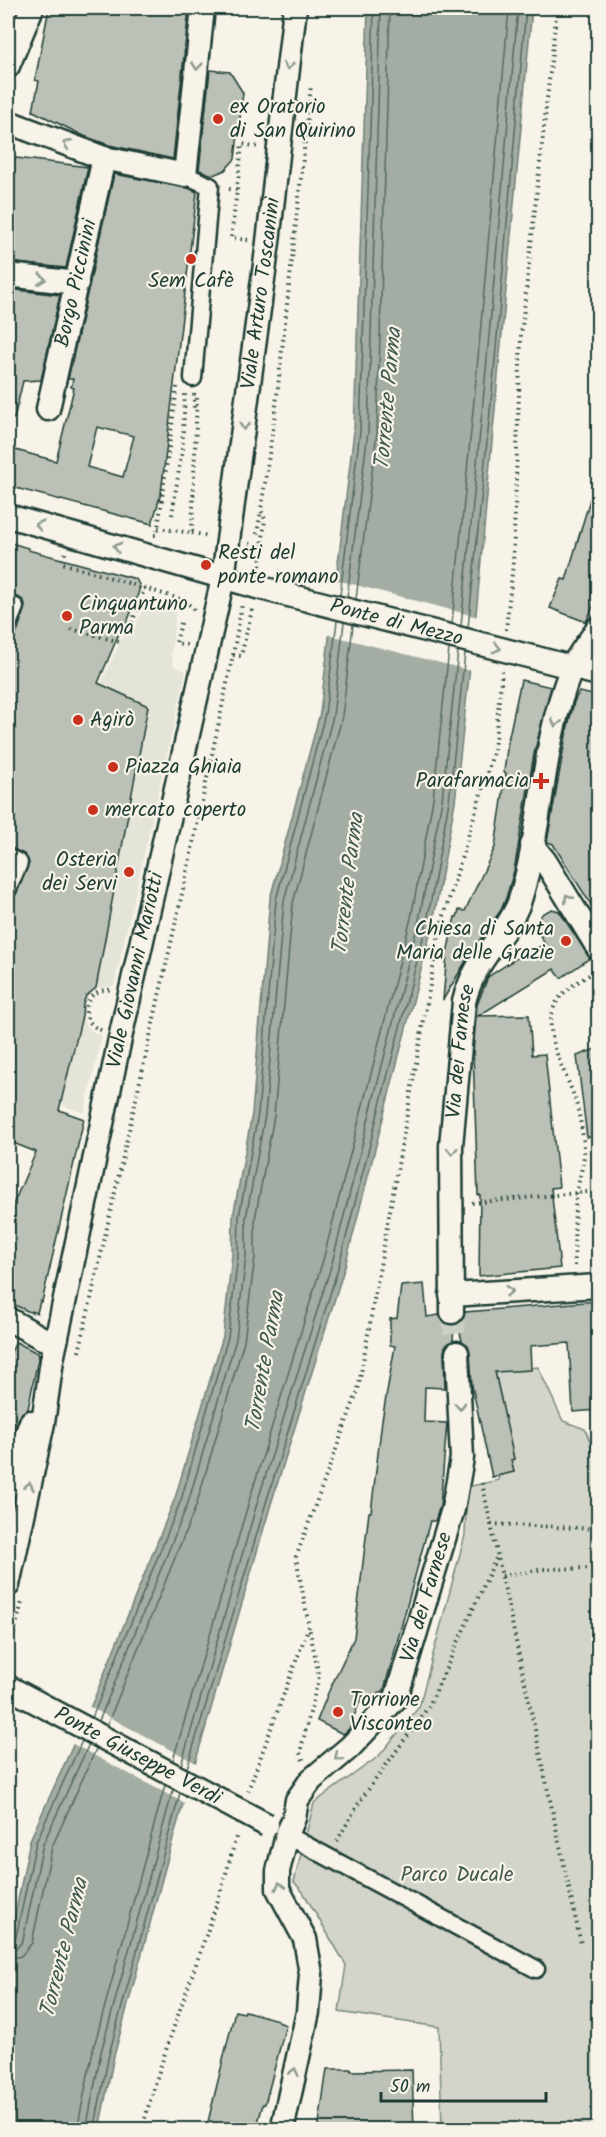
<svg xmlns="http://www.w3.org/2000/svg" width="606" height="2137" viewBox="0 0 606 2137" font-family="Kalam,sans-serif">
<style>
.built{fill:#e5e4d9}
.green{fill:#d3d5ca;stroke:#79897f;stroke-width:1.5}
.water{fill:#a4ada3;stroke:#6f8077;stroke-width:1.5}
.pier{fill:#f7f3e8}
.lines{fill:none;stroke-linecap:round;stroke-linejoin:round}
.shore{stroke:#546a60;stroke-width:1.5}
.building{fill:#bbc1b6;stroke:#1f3d34;stroke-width:1.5;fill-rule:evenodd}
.minor-tunnel{stroke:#cccfc4;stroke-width:22;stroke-dasharray:22 11;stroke-linecap:butt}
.pedestrian-casing{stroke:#1f3d34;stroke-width:21}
.minor-casing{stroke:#1f3d34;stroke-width:27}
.path{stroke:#1f3d34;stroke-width:4;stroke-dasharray:1.5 4.5;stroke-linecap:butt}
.pedestrian{stroke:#f7f3e8;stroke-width:16}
.minor{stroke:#f7f3e8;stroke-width:22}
.minor-bridge-casing{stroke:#1f3d34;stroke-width:27;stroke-linecap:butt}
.minor-bridge{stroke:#f7f3e8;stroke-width:22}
.oneway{stroke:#8b988e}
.poi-dot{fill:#c8321e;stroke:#f7f3e8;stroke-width:2}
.labels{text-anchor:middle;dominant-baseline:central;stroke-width:4.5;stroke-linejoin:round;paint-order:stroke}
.poi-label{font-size:21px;fill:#1f3d34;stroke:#f7f3e8;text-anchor:start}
.street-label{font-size:21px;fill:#1f3d34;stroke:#f7f3e8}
.park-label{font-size:21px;fill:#435b52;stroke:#f7f3e8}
.water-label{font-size:22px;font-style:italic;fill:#405950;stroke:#f7f3e8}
</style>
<rect width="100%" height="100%" fill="#f7f3e8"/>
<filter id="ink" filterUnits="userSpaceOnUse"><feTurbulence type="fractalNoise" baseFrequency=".0167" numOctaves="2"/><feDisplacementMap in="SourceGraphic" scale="12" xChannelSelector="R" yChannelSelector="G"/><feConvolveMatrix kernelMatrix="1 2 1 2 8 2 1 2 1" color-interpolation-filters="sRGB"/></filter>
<g filter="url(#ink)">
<path class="built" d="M145 605 176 612 171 655 174 666 186 671 114 986 96 988 86 996 83 1004 82 1016 84 1022 92 1031 102 1036 84 1113 8 1086V888L120 642 124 634 132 635Z"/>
<path class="green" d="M538 1367 563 1421 585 1429 598 1461V2129H442L439 2027 339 2012 346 1965 303 1892 294 1882 314 1803 379 1756 419 1707 465 1535 467 1487 499 1480 498 1476 514 1472 511 1460 514 1459 495 1372Z"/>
<path class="water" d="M368 8H532L477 604 455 802 433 923 345 1266 271 1504 174 1835 114 2056 99 2129 8 2130V1950L30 1840 94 1699 175 1498 223 1336 232 1255 233 1217 252 1114 270 899 320 713 354 431Z"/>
<g class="pier">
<path d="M333 579 478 617 472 671 326 634Z"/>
<path d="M88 1706 198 1764 186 1804 71 1743Z"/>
</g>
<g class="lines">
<g class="shore">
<path d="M340 595 360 431 374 8"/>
<path d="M347 597 368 432 381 8"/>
<path d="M356 599 377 432 390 8"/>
<path d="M452 623 476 380 509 8"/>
<path d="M461 626 485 381 518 8"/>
<path d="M468 628 493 382 526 8"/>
<path d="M92 1718 181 1500 228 1337 238 1256 239 1217 258 1114 276 900 325 714 337 621"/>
<path d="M99 1721 188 1503 236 1339 246 1256V1218L265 1115 284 901 333 716 344 622"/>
<path d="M107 1725 196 1506 244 1341 255 1257V1219L274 1116 293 903 342 717 353 625"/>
<path d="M173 1760 250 1498 323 1260 411 918 433 799 449 649"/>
<path d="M181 1765 258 1500 332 1263 419 920 442 800 458 651"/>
<path d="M187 1768 266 1503 339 1265 427 922 449 801 465 653"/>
<path d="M8 1942H13L16 1937 36 1842 82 1741"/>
<path d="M8 1950 17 1948 23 1940 43 1844 89 1744"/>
<path d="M8 1959 21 1956 32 1943 52 1847 96 1749"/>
<path d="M77 2130 93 2050 165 1785"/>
<path d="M86 2130 101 2052 173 1790"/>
<path d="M94 2130 109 2054 180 1793"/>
</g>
</g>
<g class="building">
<path d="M49 8H95L124 11 125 8H189L173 159 109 145 84 136 33 111 39 81 35 80Z"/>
<path d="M210 70 230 72 243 93 235 159 225 170 213 175 199 170Z"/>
<path d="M8 157 88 167 66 268 8 262Z"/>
<path d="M114 174 188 188 197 192 161 493 152 524 8 486V448L56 461 74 388 71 387 73 379H68ZM97 427 134 436 123 477 87 467Z"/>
<path d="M8 289 60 295 41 380 23 381 14 419 8 418V349L14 313 8 312Z"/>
<path d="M593 489 598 490V596L586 622 550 608 562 579 566 580Z"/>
<path d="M8 542 28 548V550L136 579 140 587 137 597 124 630 121 629 98 683 148 706 96 988 86 996 83 1004 82 1016 59 1110 84 1119 42 1302 40 1301 37 1313 32 1311V1313L8 1302V1216L36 1152 8 1141V898L14 897 17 893 29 863 24 854 8 847V797L13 785 8 782V649L18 630 25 606 24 601 18 597H13L8 600Z"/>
<path d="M521 680 551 687 534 754 514 871 506 898 501 910 470 954 443 1000 447 953 455 917H457L459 910 465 911 495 847 506 773 504 772 508 741Z"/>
<path d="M579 692 598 696V916L553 844 547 842 567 730 574 702Z"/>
<path d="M552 909 559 911 590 958 561 978 554 969 478 1016 529 1015 532 1055 545 1054 559 1187 551 1188 560 1268 479 1276 480 1195H478L473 1053 477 1005 488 977 515 959 545 944 534 925 543 913Z"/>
<path d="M598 1048V1137H587L577 1056Z"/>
<path d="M424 1284 427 1317 439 1315 445 1323 454 1325 453 1341 445 1346 444 1353 445 1388 425 1387 424 1422 447 1423 440 1506 435 1521H430L384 1690 371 1699 362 1696 349 1729 343 1734 317 1721 328 1693 354 1638 369 1512H371L382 1420 395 1346 390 1345V1319L397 1318 401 1286Z"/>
<path d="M598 1301V1410L573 1412 569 1343 530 1346 531 1370 495 1372 514 1459 511 1460 514 1472 492 1477 472 1386 470 1352 468 1345 462 1341 458 1324 463 1319 465 1312Z"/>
<path d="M16 1342 39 1354 28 1409 19 1417 8 1447V1358Z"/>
<path d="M235 2011 244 2013 245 2011 278 2020V2022L286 2025 265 2104H263L256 2130H206Z"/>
<path d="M327 2069H351V2071L412 2070 414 2130H318Z"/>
</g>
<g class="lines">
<path class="minor-tunnel" d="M452 1312 457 1353"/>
<g class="pedestrian-casing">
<g id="pedestrian">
<path d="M185 175 210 186 193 378"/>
<path d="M8 624 15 607"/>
<path d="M8 857 19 863 8 888"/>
<path d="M287 1835 536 1969"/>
</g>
</g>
<g class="minor-casing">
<g id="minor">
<path d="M8 66 32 8"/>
<path d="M8 122 104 158 185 175 203 8"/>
<path d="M8 275 77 283"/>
<path id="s1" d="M48 409 104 158"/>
<path d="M8 516 257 587"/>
<path d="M536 658 598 674"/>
<path d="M532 845 545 861 598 948"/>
<path d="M451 1295 598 1286"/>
<path id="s2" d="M452 1312 451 1146 464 1002C474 958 504 940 519 903 543 828 541 744 571 670 577 655 590 641 598 628"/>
<path d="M8 1319 42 1338 56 1341"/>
<path d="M8 1486 31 1422"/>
<path id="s3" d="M8 1585 43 1423 52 1360 121 1034 223 578 268 242 295 8"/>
<path id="s4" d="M282 2130 308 2012 311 1974 305 1939 278 1889V1871L287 1835 294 1818 297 1800 311 1780 350 1747 396 1698 453 1509 462 1458 457 1353"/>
</g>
</g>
<g class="path">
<path d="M229 189 237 190 231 238 248 240"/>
<path d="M237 190 242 144 259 147"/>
<path d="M194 394V412"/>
<path d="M172 515 182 450 185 394"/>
<path d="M158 528 192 533 197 396"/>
<path d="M192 533 209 536"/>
<path d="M257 534 261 511"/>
<path d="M154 535H156L158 528 177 387"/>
<path d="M249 544 263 547"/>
<path d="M254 551 255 549"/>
<path d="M65 553 62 563 180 599 193 607 194 610"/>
<path d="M260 566 265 519 261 510 275 414 311 86"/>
<path d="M181 623 176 643 187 645"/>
<path d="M71 629 120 642"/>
<path d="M506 630 513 563 521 336 557 8"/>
<path d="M128 634 145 587"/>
<path d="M233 655 242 604"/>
<path d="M101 1030C76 1021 84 987 111 990"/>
<path d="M472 1203 598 1191"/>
<path d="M575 1266C574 1243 574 1220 576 1197 578 1183 582 1170 584 1156 585 1142 581 1125 578 1110 572 1081 545 1044 552 1014 556 992 580 981 597 970"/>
<path d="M79 1352 189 863 233 655 241 656 253 606"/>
<path d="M482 1483 581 1944"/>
<path d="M491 1524 598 1529"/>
<path d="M502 1576 543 1569 598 1568"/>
<path d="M8 1657 22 1602"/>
<path d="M303 1760 300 1753 319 1676 309 1627"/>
<path d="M248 1791 309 1626 296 1557 358 1390 440 929 494 750 502 671"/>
<path d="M337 1841 360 1801 429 1706 497 1556"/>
<path d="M142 2130C168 2029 212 1934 237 1833"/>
<path d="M579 2130 581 2119"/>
</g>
<use href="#pedestrian" class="pedestrian"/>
<use href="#minor" class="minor"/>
<g class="minor-bridge-casing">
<g id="minor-bridge">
<path id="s5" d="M257 587 536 658"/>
<path id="s6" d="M8 1687 267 1825"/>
</g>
</g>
<use href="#minor-bridge" class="minor-bridge"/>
</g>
<defs><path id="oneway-chevron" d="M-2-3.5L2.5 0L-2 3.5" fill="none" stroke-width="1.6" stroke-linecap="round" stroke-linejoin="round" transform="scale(1.5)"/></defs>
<g class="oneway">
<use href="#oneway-chevron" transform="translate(197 66) rotate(96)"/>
<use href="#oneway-chevron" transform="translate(288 66) rotate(96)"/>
<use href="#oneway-chevron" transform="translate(67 144) rotate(-159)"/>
<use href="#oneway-chevron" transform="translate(42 279) rotate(7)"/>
<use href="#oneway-chevron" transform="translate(244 426) rotate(98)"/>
<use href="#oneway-chevron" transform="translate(39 525) rotate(-164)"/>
<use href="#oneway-chevron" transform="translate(117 547) rotate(-164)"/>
<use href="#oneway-chevron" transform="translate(497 648) rotate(14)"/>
<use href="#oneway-chevron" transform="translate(556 723) rotate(103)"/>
<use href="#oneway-chevron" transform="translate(568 898) rotate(-122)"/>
<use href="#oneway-chevron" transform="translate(452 1151) rotate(91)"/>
<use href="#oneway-chevron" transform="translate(509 1291) rotate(-3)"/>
<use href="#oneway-chevron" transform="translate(460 1406) rotate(88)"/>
<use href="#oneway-chevron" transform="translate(29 1486) rotate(-78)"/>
<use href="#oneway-chevron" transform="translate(338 1757) rotate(140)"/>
<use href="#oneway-chevron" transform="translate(280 1886) rotate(-103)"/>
<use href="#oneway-chevron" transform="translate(294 2072) rotate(-77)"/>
</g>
</g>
<g class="poi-dot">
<circle cx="218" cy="119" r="6"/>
<circle cx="191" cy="259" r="6"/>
<circle cx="206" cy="565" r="6"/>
<circle cx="67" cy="616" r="6"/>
<circle cx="78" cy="720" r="6"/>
<circle cx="113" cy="767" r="6"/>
<path d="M538 772h6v6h6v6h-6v6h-6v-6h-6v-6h6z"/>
<circle cx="93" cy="810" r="6"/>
<circle cx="129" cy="872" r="6"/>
<circle cx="566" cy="941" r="6"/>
<circle cx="338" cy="1712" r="6"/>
</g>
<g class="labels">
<g class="poi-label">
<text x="230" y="107">ex Oratorio<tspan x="230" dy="24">di San Quirino</tspan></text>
<text x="191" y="281" text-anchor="middle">Sem Cafè</text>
<text x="218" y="553">Resti del<tspan x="218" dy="24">ponte romano</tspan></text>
<text x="79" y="604">Cinquantuno<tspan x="79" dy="24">Parma</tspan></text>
<text x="90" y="720">Agirò</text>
<text x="125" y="767">Piazza Ghiaia</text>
<text x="529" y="781" text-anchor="end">Parafarmacia</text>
<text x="105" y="810">mercato coperto</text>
<text x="117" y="860" text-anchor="end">Osteria<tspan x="117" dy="24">dei Servi</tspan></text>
<text x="554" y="929" text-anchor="end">Chiesa di Santa<tspan x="554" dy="24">Maria delle Grazie</tspan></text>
<text x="350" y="1700">Torrione<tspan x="350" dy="24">Visconteo</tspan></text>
</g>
<g class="street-label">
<text stroke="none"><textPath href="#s1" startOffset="129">Borgo Piccinini</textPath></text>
<text stroke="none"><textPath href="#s3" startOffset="1317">Viale Arturo Toscanini</textPath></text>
<text stroke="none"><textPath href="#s5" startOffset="144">Ponte di Mezzo</textPath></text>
<text stroke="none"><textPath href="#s3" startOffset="628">Viale Giovanni Mariotti</textPath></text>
<text stroke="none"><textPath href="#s2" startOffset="261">Via dei Farnese</textPath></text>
<text stroke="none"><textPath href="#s4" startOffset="591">Via dei Farnese</textPath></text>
<text stroke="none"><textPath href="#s6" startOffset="147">Ponte Giuseppe Verdi</textPath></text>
</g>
<g class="park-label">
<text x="457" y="1875">Parco Ducale</text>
</g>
<g class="water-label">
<text transform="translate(389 399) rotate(-85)">Torrente Parma</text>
<text transform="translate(349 884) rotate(-83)">Torrente Parma</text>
<text transform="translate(266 1362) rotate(-80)">Torrente Parma</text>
<text transform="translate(65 1948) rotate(-76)">Torrente Parma</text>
</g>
</g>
<rect width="606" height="2137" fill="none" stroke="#f7f3e8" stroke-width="30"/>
<rect x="15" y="15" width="576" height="2107" fill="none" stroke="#1f3d34" stroke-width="2" filter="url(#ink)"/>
<path d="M381 2092v9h165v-9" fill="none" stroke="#1f3d34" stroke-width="3"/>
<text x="390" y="2092" font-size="18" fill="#1f3d34" stroke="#f7f3e8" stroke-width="4.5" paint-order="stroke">50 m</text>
</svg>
